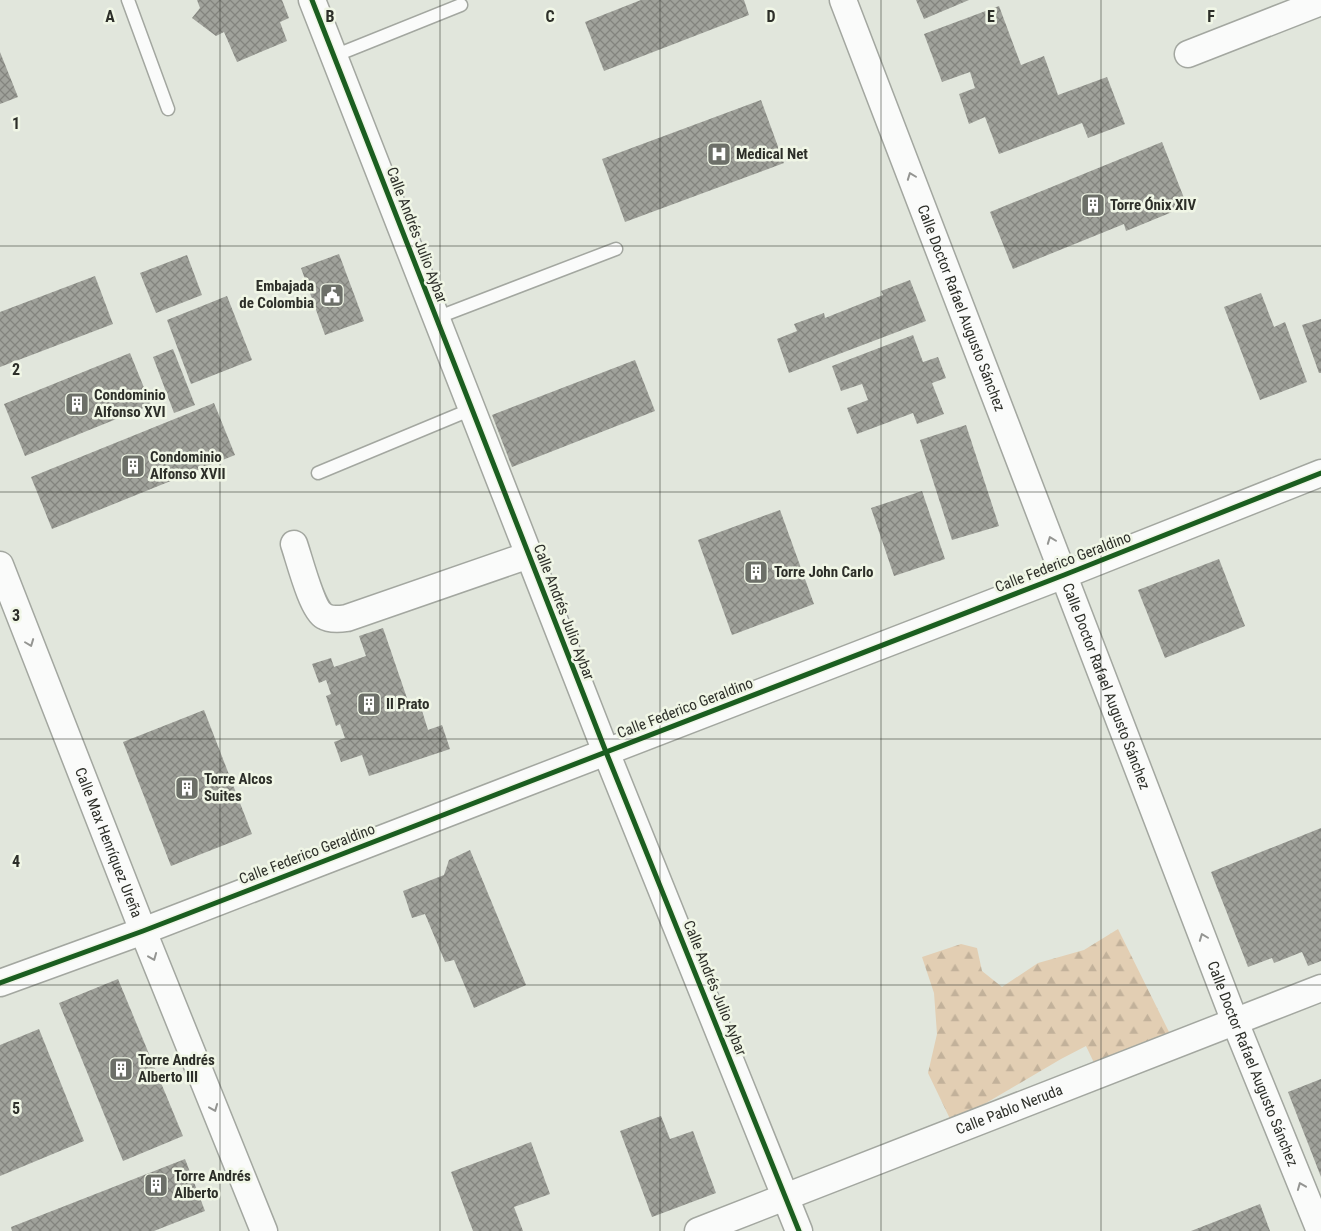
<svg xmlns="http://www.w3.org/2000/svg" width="1321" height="1231" viewBox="0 0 1321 1231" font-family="'Roboto Condensed',sans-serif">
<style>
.forest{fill:url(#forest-firs)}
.building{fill:url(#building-cross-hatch)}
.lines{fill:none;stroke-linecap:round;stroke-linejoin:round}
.lane-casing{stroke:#a3a7a0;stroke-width:15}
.street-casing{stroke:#a3a7a0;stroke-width:29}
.lane{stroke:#fafbfa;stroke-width:12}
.street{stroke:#fafbfa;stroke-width:26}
.cycleway-casing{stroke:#f0f6e6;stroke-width:8}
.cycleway{stroke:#1b5e20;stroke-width:5}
.oneway{stroke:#949592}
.grid{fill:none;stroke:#2d2f29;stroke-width:1;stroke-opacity:0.55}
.labels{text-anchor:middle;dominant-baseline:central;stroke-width:5;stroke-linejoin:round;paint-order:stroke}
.poi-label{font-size:15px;font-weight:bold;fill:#2d2f29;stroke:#f0f6e6;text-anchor:start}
.street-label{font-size:15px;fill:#2d2f29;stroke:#f0f6e6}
.grid-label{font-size:16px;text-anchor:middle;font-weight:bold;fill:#2d2f29;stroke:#f0f6e6;stroke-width:5;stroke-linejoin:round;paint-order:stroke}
</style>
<defs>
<pattern id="forest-firs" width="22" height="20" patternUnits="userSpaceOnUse" patternTransform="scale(1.25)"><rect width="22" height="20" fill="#e2ceb3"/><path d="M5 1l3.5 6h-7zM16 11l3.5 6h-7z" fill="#c2b19a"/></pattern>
<pattern id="building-cross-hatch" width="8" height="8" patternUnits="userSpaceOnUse" patternTransform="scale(1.25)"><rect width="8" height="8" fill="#a0a29b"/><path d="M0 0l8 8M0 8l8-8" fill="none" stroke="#83847e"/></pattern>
</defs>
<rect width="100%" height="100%" fill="#e1e6dc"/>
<path class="forest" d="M1118 929 1171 1036 1097 1069 1086 1046 1061 1059 952 1123 928 1073 937 1034 934 993 922 957 961 944 977 948 982 971 1002 987 1038 963 1084 950Z"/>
<g class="building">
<path d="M197 0H282L289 18 280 22 287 41 237 62 224 32 216 36 192 18 200 8Z"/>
<path d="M641 0H744L749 15 604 71 585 22Z"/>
<path d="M916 0H969L924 19Z"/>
<path d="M999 6 1021 65 1044 56 1058 95 1107 77 1125 124 1088 138 1082 123 999 154 985 117 969 124 959 94 975 88 970 72 942 82 924 34Z"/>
<path d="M0 52 18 97 0 104Z"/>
<path d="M761 100 784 163 625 222 602 159Z"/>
<path d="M1162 142 1186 203 1175 207 1177 210 1126 231 1124 224 1013 269 990 212Z"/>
<path d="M339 254 364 321 325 335 301 268Z"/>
<path d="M187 255 202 295 156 313 140 273Z"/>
<path d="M95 276 113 324 0 367V312Z"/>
<path d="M910 280 926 321 789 373 777 339 797 331 794 324 824 313 825 318 883 295 881 291Z"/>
<path d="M1261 293 1274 327 1285 322 1307 382 1260 400 1224 307Z"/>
<path d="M227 296 252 360 191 384 167 320Z"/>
<path d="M1321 319V373H1319L1302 325Z"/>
<path d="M913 335 923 362 938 357 946 378 932 383 944 414 917 424 913 413 857 434 847 408 868 400 862 384 841 391 832 366Z"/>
<path d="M173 349 195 405 174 413 153 357Z"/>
<path d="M130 353 151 405 25 456 4 404Z"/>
<path d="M635 360 655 411 512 467 492 415Z"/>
<path d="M214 403 235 455 52 529 31 477Z"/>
<path d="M966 425 999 526 952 540 920 440Z"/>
<path d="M922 491 945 559 894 576 871 508Z"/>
<path d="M780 510 814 604 732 635 698 540Z"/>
<path d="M1219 559 1245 626 1165 658 1138 590Z"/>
<path d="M383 628 410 707 419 701 428 730 442 725 450 749 369 776 362 755 341 762 334 742 345 738 340 724 336 726 326 696 331 694 326 680 319 683 312 664 331 658 334 667 366 656 359 636Z"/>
<path d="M204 710 252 834 171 866 123 742Z"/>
<path d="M1321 828V961L1308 966 1302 952 1274 963 1272 958 1248 967 1211 872Z"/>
<path d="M470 850 526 985 474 1008 454 960 445 962 425 914 412 918 403 891 444 875 449 860Z"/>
<path d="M118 979 183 1136 123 1161 59 1003Z"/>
<path d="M39 1029 84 1141 0 1176V1045Z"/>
<path d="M1321 1079V1177L1288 1092Z"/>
<path d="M661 1116 670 1139 693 1131 716 1193 652 1217 620 1131Z"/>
<path d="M531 1142 550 1194 514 1207 523 1231H473L451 1172Z"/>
<path d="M185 1159 205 1211 154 1231H12L11 1227Z"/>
<path d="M1260 1204 1270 1231H1191Z"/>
</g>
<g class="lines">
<g class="lane-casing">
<g id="lane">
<path d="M128 0 168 109"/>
<path d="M334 56 461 5"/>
<path d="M436 318 616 249"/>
<path d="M318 473 472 409"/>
</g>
</g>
<g class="street-casing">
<g id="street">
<path d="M312 0 606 752 799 1231"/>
<path id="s1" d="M843 0 1235 1022 1320 1231"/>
<path d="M1188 54 1321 2"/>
<path d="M294 544C299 558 312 610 324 616 330 620 340 619 347 618L529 555"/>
<path id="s2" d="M0 565 143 931 264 1231"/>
<path d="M0 983 143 931 1064 575 1321 473"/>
<path id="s3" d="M698 1231 1321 988"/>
</g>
</g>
<use href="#lane" class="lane"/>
<use href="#street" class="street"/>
<g class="cycleway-casing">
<g id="cycleway">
<path d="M312 0 606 752 799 1231"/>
<path d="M0 983 143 931 1064 575 1321 473"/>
</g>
</g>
<use href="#cycleway" class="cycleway"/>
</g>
<defs><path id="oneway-chevron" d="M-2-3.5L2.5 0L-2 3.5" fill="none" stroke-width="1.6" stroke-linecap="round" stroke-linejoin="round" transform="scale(1.25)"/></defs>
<g class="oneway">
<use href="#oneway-chevron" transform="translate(911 176) rotate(-111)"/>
<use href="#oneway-chevron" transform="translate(1051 540) rotate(-111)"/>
<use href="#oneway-chevron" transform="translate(30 643) rotate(69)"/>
<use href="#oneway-chevron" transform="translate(1203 937) rotate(-111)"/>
<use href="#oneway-chevron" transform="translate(153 957) rotate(68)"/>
<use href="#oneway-chevron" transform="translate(214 1108) rotate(68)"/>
<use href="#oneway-chevron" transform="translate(1301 1186) rotate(-112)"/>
</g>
<path class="grid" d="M220 0V1231M440 0V1231M660 0V1231M881 0V1231M1101 0V1231M0 246H1321M0 492H1321M0 739H1321M0 985H1321"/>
<defs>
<g id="hospital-square" transform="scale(1.25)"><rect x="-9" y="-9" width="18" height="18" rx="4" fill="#6c6f68" stroke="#f0f6e6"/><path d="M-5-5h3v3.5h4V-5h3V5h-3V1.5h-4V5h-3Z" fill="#fff"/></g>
<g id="building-square" transform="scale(1.25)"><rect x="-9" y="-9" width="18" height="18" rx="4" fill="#6c6f68" stroke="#f0f6e6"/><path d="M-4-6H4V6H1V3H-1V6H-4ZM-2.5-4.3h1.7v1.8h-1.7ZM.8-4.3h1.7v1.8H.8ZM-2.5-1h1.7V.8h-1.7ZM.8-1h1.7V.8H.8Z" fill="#fff"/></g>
<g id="civic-square" transform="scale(1.25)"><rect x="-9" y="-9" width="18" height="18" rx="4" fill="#6c6f68" stroke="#f0f6e6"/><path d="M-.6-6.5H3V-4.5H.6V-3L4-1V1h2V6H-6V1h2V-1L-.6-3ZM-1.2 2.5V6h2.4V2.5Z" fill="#fff"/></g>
</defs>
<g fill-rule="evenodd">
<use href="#hospital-square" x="719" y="154"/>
<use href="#building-square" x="1093" y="205"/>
<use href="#civic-square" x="332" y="295"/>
<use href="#building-square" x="77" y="404"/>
<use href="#building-square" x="133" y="466"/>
<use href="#building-square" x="756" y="572"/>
<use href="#building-square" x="369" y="704"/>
<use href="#building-square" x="187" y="788"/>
<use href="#building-square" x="121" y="1069"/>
<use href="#building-square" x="156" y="1185"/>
</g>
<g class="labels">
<g class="poi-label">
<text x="736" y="154">Medical Net</text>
<text x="1110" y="205">Torre Ónix XIV</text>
<text x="314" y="286" text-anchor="end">Embajada<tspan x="314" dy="17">de Colombia</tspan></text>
<text x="94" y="395">Condominio<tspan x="94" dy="17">Alfonso XVI</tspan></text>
<text x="150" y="457">Condominio<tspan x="150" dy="17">Alfonso XVII</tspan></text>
<text x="774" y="572">Torre John Carlo</text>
<text x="386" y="704">Il Prato</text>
<text x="204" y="779">Torre Alcos<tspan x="204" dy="17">Suites</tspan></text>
<text x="138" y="1060">Torre Andrés<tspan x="138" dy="17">Alberto III</tspan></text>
<text x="174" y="1176">Torre Andrés<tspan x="174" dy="17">Alberto</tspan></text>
</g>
<g class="street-label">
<text transform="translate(417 235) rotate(69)">Calle Andrés Julio Aybar</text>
<text stroke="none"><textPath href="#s1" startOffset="330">Calle Doctor Rafael Augusto Sánchez</textPath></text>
<text transform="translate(1063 562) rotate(-21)">Calle Federico Geraldino</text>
<text transform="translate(564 612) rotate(69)">Calle Andrés Julio Aybar</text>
<text stroke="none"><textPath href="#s1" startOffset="735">Calle Doctor Rafael Augusto Sánchez</textPath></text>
<text transform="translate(685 708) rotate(-21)">Calle Federico Geraldino</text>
<text stroke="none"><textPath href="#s2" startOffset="298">Calle Max Henríquez Ureña</textPath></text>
<text transform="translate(307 854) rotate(-21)">Calle Federico Geraldino</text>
<text transform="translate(715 988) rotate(68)">Calle Andrés Julio Aybar</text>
<text stroke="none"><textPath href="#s1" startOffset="1140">Calle Doctor Rafael Augusto Sánchez</textPath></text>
<text stroke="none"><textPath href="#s3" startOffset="334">Calle Pablo Neruda</textPath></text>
</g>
</g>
<g class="grid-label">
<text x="110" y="22">A</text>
<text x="330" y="22">B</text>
<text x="550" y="22">C</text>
<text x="771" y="22">D</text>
<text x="991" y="22">E</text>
<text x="1211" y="22">F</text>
<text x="16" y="129">1</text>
<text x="16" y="375">2</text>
<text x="16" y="621">3</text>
<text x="16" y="867">4</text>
<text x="16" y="1114">5</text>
</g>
</svg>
